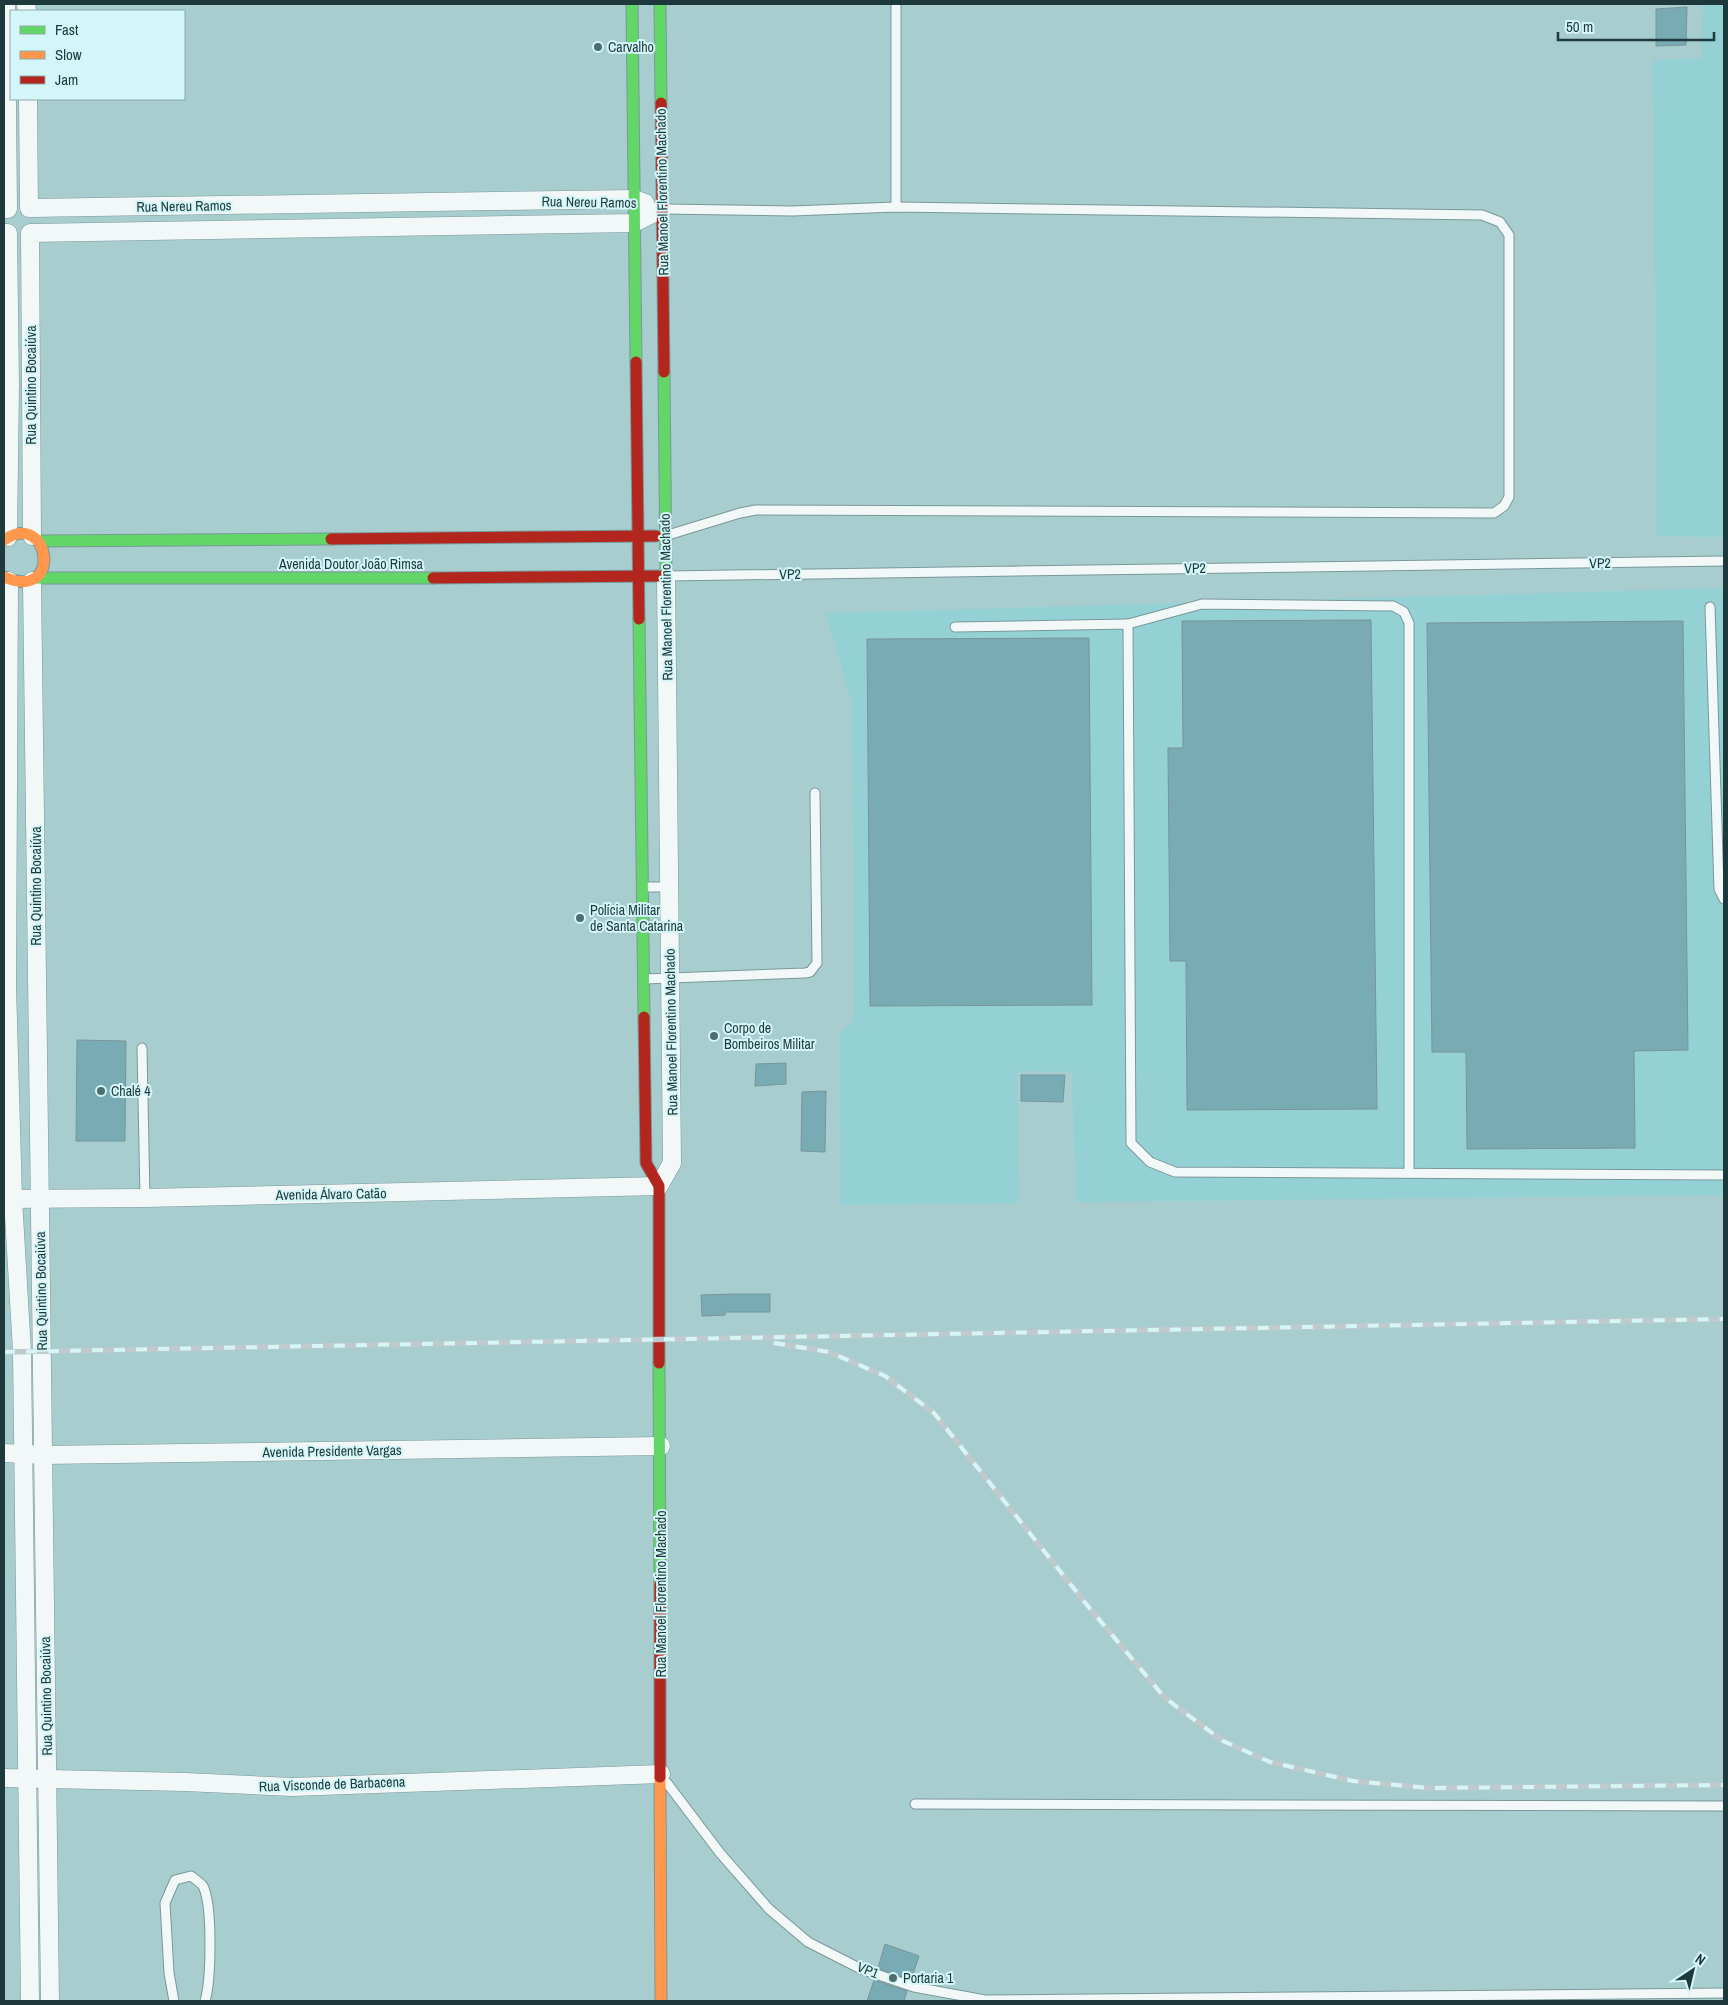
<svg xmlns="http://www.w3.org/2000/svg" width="1728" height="2005" viewBox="0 0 1728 2005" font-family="'Archivo Narrow',sans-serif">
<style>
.built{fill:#94d1d4}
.building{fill:#78abb4;stroke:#79959a}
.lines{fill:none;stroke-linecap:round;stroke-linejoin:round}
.lane-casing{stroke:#7a989a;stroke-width:11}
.street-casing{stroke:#7a989a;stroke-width:19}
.fast-casing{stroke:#7a989a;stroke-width:13}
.slow-casing{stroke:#7a989a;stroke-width:13}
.jam-casing{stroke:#7a989a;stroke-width:13}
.lane{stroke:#f2f8f8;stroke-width:9}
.street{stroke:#f2f8f8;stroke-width:18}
.fast{stroke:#63d668;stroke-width:11}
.slow{stroke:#ff974d;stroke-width:11}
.jam{stroke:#b3261e;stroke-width:11}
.rail-casing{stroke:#bfcacc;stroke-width:5.5}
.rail{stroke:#d5f6f8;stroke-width:4;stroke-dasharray:11;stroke-linecap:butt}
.poi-dot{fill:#4e6d6f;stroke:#d5f6f8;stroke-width:2}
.labels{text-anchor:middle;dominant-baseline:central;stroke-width:4;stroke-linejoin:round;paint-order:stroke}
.poi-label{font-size:14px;fill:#1d393b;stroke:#d5f6f8;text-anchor:start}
.street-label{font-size:14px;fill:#1d393b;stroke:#d5f6f8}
</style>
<rect width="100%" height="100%" fill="#a8cdcf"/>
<g class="built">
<path d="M1703 4H1724V537L1657 536 1653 60 1702 58Z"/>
<path d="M1724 588V1195L1076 1202 1072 1072 1017 1071 1019 1203 840 1205 839 1033 854 1021 853 707 826 613Z"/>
</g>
<g class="building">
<path d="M1687 7 1686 45 1656 46V9Z"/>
<path d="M1371 620 1377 1109 1187 1110 1186 961H1170L1168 748H1183L1182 621Z"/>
<path d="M1683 621 1688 1050 1634 1051 1635 1148 1467 1149 1466 1052H1432L1427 623Z"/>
<path d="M1089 638 1092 1005 870 1006 867 639Z"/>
<path d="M77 1040 126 1041 125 1141H76Z"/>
<path d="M786 1063V1084L755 1086 756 1064Z"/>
<path d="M1021 1075H1065L1063 1102 1021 1101Z"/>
<path d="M826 1091 825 1152 801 1151 802 1092Z"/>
<path d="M735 1294H770V1312H725V1315L702 1316 701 1295Z"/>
<path d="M885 1944 919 1956 911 1980 878 1968Z"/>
<path d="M874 1980 907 1991 904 2001H867Z"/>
</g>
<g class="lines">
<g class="lane-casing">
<g id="lane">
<path d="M896 4V207"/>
<path d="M664 209 792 211 896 207 1482 215 1500 222 1509 235V497L1504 506 1494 513 756 510 740 513 668 535"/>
<path d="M667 576 1724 561"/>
<path d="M1710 607 1719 889 1724 899"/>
<path d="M1128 624 1202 604 1393 606 1404 612 1409 623V1173"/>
<path d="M955 627 1128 624 1131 1143 1150 1162 1175 1172 1724 1175"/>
<path d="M643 887H669"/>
<path d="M644 979 805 973 810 972 817 963 815 793"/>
<path d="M142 1048 145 1198"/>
<path d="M667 1783 720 1853 769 1909 808 1942 861 1969 914 1987 985 2000 1724 1993"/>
<path d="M915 1804 1724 1806"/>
<path d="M174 2001 169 1973 165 1903 175 1880 191 1876C195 1879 201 1883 203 1886 213 1906 211 1981 205 2001"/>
</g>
</g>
<g class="street-casing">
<g id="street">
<path d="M26 4 27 11"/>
<path d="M28 99 29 208 634 199 645 203"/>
<path d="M4 209H8L6 4"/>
<path d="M4 233H8L10 385 8 537"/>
<path d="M32 536 30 233 634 223 662 209"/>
<path d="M9 581 7 985 13 1199 22 1351 30 2001"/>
<path d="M32 581 50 2001"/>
<path d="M4 1199 145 1198 659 1186 672 1163 666 576"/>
<path d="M4 1453 44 1455 661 1446"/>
<path d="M4 1778 185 1782 292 1787 661 1774"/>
</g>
</g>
<g class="fast-casing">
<g id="fast">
<path d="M632 4 636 362"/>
<path d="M660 4 661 103"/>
<path d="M39 541 331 539"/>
<path d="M661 576H666L664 372"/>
<path d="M37 578H433"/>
<path d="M639 619 644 1017"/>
<path d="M659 1363 660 1585"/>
</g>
</g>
<g class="slow-casing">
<g id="slow">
<path d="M4 540C50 508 64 603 4 577"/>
<path d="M660 1777 661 2001"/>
</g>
</g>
<g class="jam-casing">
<g id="jam">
<path d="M661 103 664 372"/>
<path d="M636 362 639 619"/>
<path d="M331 539 656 536"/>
<path d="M433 578 661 576"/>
<path d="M644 1017 646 1163 659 1186V1363"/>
<path d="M660 1585V1777"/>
</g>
</g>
<use href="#lane" class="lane"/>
<use href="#street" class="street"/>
<use href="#fast" class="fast"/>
<use href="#slow" class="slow"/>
<use href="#jam" class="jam"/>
<g class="rail-casing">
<g id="rail">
<path d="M774 1343 829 1352 885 1376 934 1413 1087 1605 1165 1698 1223 1741 1270 1762 1353 1781 1429 1788 1724 1785"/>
<path d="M4 1352 1724 1319"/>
</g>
</g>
<use href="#rail" class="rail"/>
</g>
<g class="poi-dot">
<circle cx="598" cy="47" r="5"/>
<circle cx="580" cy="918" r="5"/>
<circle cx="714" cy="1036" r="5"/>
<circle cx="101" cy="1091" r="5"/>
<circle cx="893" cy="1978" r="5"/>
</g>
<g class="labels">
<g class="poi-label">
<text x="608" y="47">Carvalho</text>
<text x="590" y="910">Polícia Militar<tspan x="590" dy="16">de Santa Catarina</tspan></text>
<text x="724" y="1028">Corpo de<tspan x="724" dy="16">Bombeiros Militar</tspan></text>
<text x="111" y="1091">Chalé 4</text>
<text x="903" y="1978">Portaria 1</text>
</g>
<g class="street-label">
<text transform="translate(662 192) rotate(-91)">Rua Manoel Florentino Machado</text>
<text transform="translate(589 202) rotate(1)">Rua Nereu Ramos</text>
<text transform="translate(184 206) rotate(-1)">Rua Nereu Ramos</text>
<text transform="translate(31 385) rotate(-90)">Rua Quintino Bocaiúva</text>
<text transform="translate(1600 563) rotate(-1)">VP2</text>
<text x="351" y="564">Avenida Doutor João Rimsa</text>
<text transform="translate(1195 568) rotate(-1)">VP2</text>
<text transform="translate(790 574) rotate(-1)">VP2</text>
<text transform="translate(666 597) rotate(-91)">Rua Manoel Florentino Machado</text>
<text transform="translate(36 886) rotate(-90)">Rua Quintino Bocaiúva</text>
<text transform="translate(671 1032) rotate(-91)">Rua Manoel Florentino Machado</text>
<text transform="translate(331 1194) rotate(-1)">Avenida Álvaro Catão</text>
<text transform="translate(41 1291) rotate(-91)">Rua Quintino Bocaiúva</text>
<text transform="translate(332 1451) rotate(-1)">Avenida Presidente Vargas</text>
<text transform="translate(661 1594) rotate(-90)">Rua Manoel Florentino Machado</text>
<text transform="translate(46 1696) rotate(-91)">Rua Quintino Bocaiúva</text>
<text transform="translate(332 1784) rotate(-2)">Rua Visconde de Barbacena</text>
<text transform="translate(868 1970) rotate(22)">VP1</text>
</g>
</g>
<rect width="1728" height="2005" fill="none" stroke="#1d393b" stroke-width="10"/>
<rect x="10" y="10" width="175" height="90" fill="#d5f6f8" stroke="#8baaac"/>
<rect x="20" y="26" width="25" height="8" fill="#63d668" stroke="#8baaac"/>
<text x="55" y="35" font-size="15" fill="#1d393b">Fast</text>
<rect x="20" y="51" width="25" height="8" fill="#ff974d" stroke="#8baaac"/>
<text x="55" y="60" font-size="15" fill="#1d393b">Slow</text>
<rect x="20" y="76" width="25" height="8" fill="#b3261e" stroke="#8baaac"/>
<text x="55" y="85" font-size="15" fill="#1d393b">Jam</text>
<g transform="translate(1693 1970) rotate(35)" stroke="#d5f6f8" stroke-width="4" paint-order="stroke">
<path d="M0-4L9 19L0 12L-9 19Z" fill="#1d393b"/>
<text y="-8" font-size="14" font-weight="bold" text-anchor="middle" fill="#1d393b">N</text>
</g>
<path d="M1558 32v8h156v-8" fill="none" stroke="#1d393b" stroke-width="2.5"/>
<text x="1566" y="32" font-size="15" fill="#1d393b" stroke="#d5f6f8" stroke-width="4" paint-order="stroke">50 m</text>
</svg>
